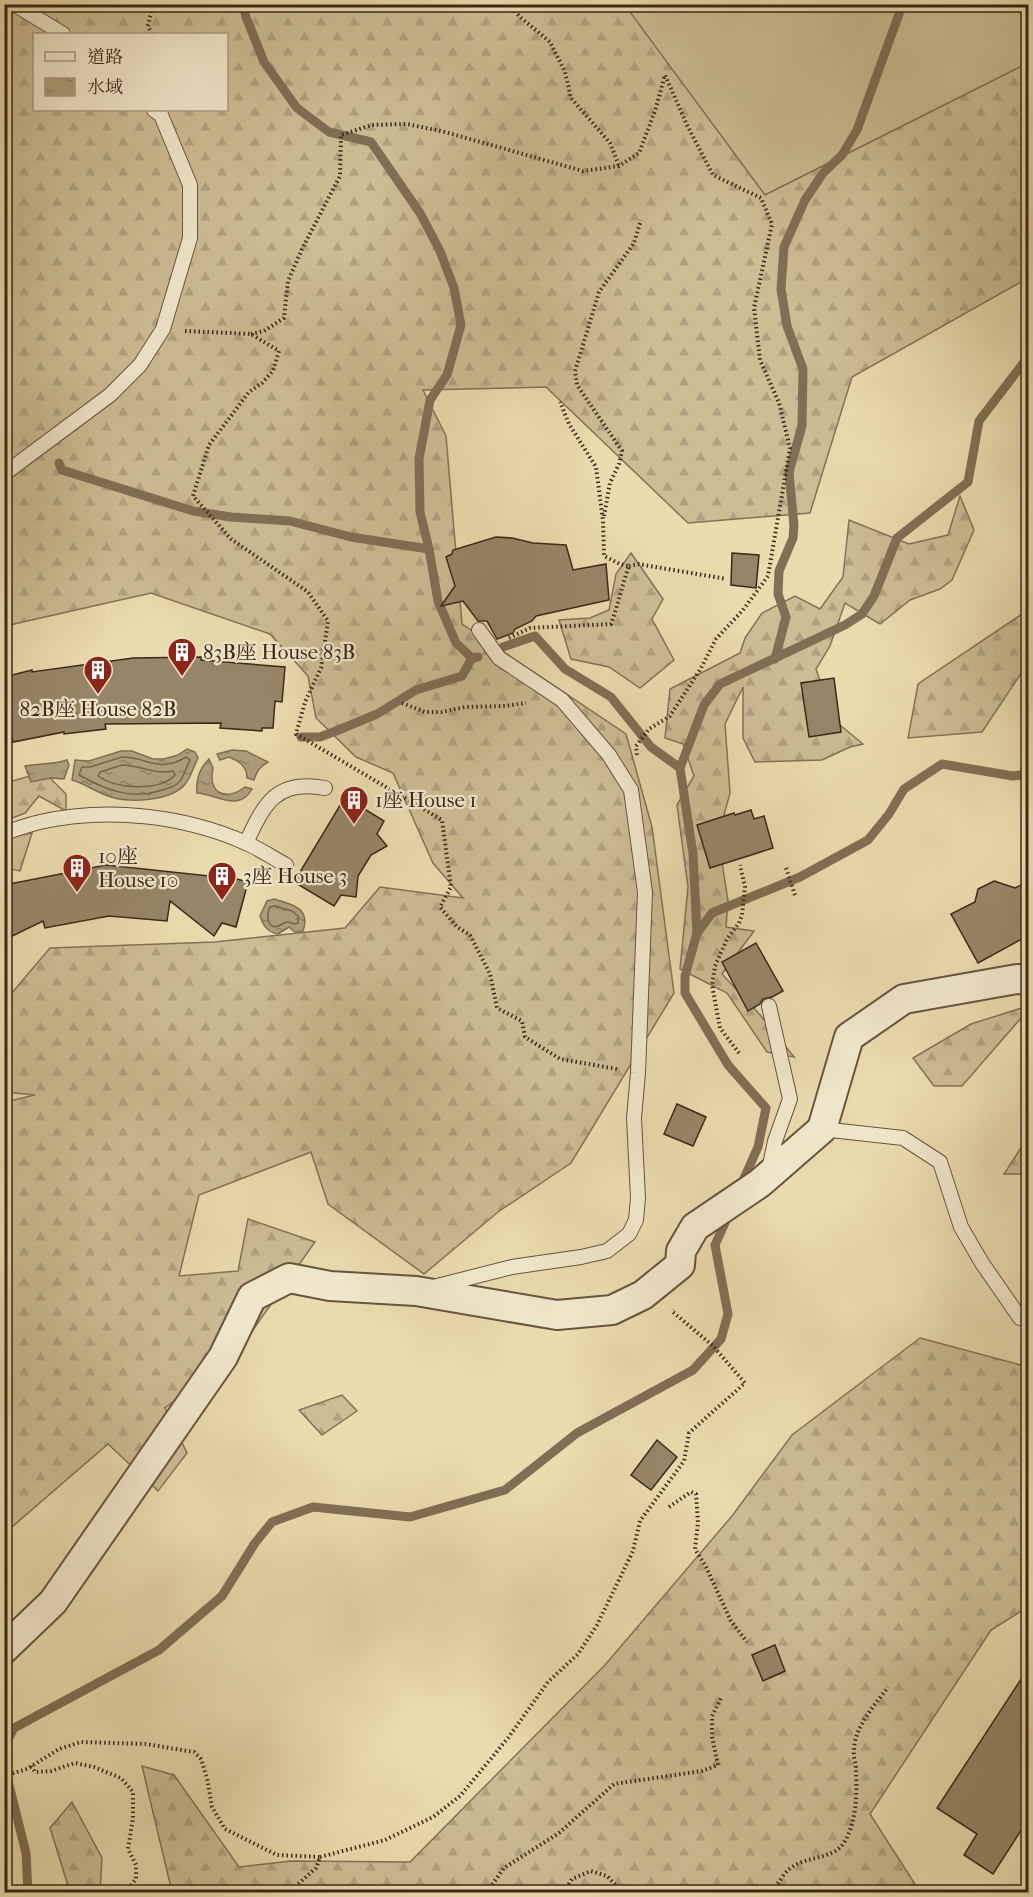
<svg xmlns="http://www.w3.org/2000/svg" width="1033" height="1897" viewBox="0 0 1033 1897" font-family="'IM FELL French Canon','Noto Serif TC',serif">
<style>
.grass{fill:#ccbd95;stroke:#837256;stroke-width:1.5}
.forest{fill:url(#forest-firs);stroke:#837256;stroke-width:1.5;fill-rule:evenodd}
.water{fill:url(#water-ripples);stroke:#806f54;stroke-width:1.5}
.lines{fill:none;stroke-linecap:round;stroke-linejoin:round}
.shore{stroke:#74644a;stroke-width:1.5}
.stream{stroke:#806f54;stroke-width:9}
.building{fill:#968667;stroke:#3a2818;stroke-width:1.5}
.lane-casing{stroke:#66553e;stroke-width:16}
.street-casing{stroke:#66553e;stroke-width:32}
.path{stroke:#3a2818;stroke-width:4;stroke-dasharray:1.5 3;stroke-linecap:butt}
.lane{stroke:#f1e8cb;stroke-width:14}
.street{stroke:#f1e8cb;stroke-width:28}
.labels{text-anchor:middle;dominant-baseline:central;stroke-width:4.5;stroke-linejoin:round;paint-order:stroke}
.poi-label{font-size:21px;fill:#3a2818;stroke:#f1e8cb;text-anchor:start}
</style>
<defs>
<pattern id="forest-firs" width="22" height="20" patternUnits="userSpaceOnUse" patternTransform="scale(1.5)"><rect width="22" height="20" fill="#ccbd95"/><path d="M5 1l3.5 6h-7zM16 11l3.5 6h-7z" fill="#b0a280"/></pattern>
<pattern id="water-ripples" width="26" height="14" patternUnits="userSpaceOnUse" patternTransform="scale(1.5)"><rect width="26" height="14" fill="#ae9f7c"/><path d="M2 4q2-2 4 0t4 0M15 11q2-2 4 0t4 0" fill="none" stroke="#8f8265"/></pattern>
</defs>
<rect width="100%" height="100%" fill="#eadcaf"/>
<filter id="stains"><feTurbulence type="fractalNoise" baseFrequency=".00333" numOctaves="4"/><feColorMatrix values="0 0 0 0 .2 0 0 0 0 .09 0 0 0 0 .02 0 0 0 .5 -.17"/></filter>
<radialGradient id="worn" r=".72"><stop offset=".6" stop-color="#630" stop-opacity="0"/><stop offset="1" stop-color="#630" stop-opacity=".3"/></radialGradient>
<path class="grass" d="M631 4H808L831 11 848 4 1028 5V63L765 195 626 8Z"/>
<g class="forest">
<path d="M5 5H631L627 8 765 195 1028 63V278L852 377 810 513 688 523 546 387 423 390 446 436 462 624 626 734 652 827 674 993 571 1163 498 1212 424 1274 328 1204 311 1152 199 1195 179 1276 238 1271 248 1219 315 1242 236 1354 165 1408 187 1453 158 1491 108 1444 5 1533V1102L35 1095 5 1092V1001L50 948 215 942 345 928 380 887 463 898 433 863 393 773 356 757 316 718 308 676 270 634 151 593 5 626ZM34 34H226V110H34Z"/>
<path d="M960 496 974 530 952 580 940 589 910 600 880 624 845 603 830 646 816 669 834 720 863 744 850 747 822 760 755 762 743 738V687L725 724 730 793 718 837 728 901 726 927 754 931 722 974 761 1016 794 1057 767 1052 727 993 680 969 688 887 677 805 694 776 683 744 665 738 670 689 740 653 745 638 762 613 795 596 820 609 843 577 849 520 909 544 948 535Z"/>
<path d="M631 553 663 599 652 619 674 660 640 688 609 667 571 659 559 620 590 618 609 610 616 574Z"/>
<path d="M1028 610V663L982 732 908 738 918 684Z"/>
<path d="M44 772 66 794V811L39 796 25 813 5 821V783Z"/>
<path d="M32 833 20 871 5 868V838L9 835Z"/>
<path d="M1028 1006V1010L962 1086H934L913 1058 971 1024Z"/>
<path d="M1028 1137V1174H1004Z"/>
<path d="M920 1338 1028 1367V1607L991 1630 870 1814 920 1892H172L142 1766 174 1775 239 1867 291 1861 410 1862 605 1665 732 1516 792 1435Z"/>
<path d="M342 1395 357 1411 322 1435 299 1410Z"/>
<path d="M72 1802 102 1858 100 1892H70L50 1828Z"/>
</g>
<g class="water">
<path d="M187 749 195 752 198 758C194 766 191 776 186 783 173 801 131 803 111 797 97 793 86 784 72 780L75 760 89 761 121 751H132L153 759H164L178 755Z"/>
<path d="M232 750 246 751 268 762C259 767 257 771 254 780L247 778C247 766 239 761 229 757L220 760 217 754Z"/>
<path d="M209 759 213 768C207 793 226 802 245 787L252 789C239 813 216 794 197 793 196 779 199 769 209 759Z"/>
<path d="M67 760 69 765 64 779 51 778 31 782 25 766C39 763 53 765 67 760Z"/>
<path d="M274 899C292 904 311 908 303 931L295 932 289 927 278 934C267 932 263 925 260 916L267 901Z"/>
</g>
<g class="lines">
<g class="shore">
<path d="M122 757C148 757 159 774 186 757L190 760C186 767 184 779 177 784 172 788 165 789 159 791 130 800 104 789 79 775L82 767H90Z"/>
<path d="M122 765C141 765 152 775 173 771L175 775C159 792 116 789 98 776L100 772Z"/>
<path d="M275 906 292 911 298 916V923L295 924 288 922C284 922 282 925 278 926 267 930 266 914 270 907Z"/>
</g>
<g class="stream">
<path d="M243 4 246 17 264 62 297 108 329 132 371 142 420 213 440 251 454 288 461 325 447 375 430 400 419 459 420 512 429 549 438 601 456 643 472 658 478 657"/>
<path d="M59 463 62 470 193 511 231 517 290 521 351 537 429 549"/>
<path d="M503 647 535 636 565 669 611 697 651 747 680 768 693 854 697 933"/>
<path d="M775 659 786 617 778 594 779 571 793 538 794 526 789 472 802 426 803 369 787 326 781 289 784 247 805 200 823 173 842 155 857 130 899 14 901 4"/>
<path d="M301 737H320L341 729 377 714 416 690 462 676 472 658"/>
<path d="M680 768 704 705 720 684 845 625 862 614 874 596 897 538 968 482 979 421 1028 357"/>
<path d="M741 1185 758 1147 766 1108 728 1065 685 993V976L697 933 712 913 800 877 868 840 889 814 904 789 942 764 1013 776 1028 774"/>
<path d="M4 1747 14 1728 159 1650 222 1596 255 1543 272 1522 313 1507 410 1517 505 1490 577 1433 693 1370 721 1339 728 1314 715 1245 729 1214"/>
<path d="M4 1765 26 1853 28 1892"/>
</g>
</g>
<g class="building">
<path d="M496 537 512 538 533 543 566 545 573 570 606 564 609 600 536 616 532 621 515 629 513 633 497 639 487 621H478L463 601 441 606 455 586 446 557 452 554 453 550Z"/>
<path d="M732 553 759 555 756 588 731 585Z"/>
<path d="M201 657V660L285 667 282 702 275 701 273 728H262V731L220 728 221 723 105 724 106 729 64 734V732L13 742 10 728 4 730V677L32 670V672L133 658Z"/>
<path d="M834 678 841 732 809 737 801 683Z"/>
<path d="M345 797 384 821 377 834 387 846 371 855 358 876 356 897 341 895 334 906 294 882Z"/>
<path d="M751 810 754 819 764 816 773 848 710 868 697 825 734 813 735 815Z"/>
<path d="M106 865 209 876 210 872 248 882 236 927 222 923 214 936 170 901 167 921 109 916 45 928 43 921 4 940V885Z"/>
<path d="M994 881 1015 888 1029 881V935L978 963 951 914 975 902 978 889Z"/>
<path d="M756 943 783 991 772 997 763 999 760 1004 748 1011 722 962Z"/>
<path d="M677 1104 706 1117 693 1146 664 1134Z"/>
<path d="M657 1440 677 1457 651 1490 631 1475Z"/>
<path d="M775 1645 785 1671 763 1681 752 1655Z"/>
<path d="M1029 1667V1818L993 1874 964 1855 977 1834 937 1808Z"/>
</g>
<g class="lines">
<g class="lane-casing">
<g id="lane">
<path d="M14 4 63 34"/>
<path d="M4 474 110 395 140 365 163 329 190 238V185L161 115 154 110"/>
<path d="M4 833C16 829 28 825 40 822 107 807 183 815 246 843 260 849 273 858 286 865"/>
<path d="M246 843C264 804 276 779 325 788"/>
<path d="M769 1006 790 1099 775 1141 769 1170"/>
<path d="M822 1129 903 1138 940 1162 961 1227 982 1263 1020 1318"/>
<path d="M433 1287 512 1267 581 1257 607 1251 629 1234 636 1220 638 1198 634 1118 638 1073 645 892 631 790 609 755 562 700 499 658 479 630"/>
</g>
</g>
<g class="street-casing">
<path id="street" d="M4 1649 53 1602 223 1357 252 1297 289 1278 330 1286 416 1291 557 1315 612 1310 643 1295 680 1265 681 1251 695 1227 760 1183 822 1129 849 1037 904 999 1017 979 1028 980"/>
</g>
<g class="path">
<path d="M509 4 520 17 550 42 565 72 571 98 610 143 619 166"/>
<path d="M152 34 148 26 153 4"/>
<path d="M185 331 251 334 279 351 273 371 262 383 249 392 209 445 193 496 231 539 308 592 328 621 321 668 305 702 296 734 442 820 451 887 440 907 457 927 470 935 490 974 497 1008 522 1021 525 1037 560 1059 617 1069"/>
<path d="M251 334 264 331 284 318 288 281 302 249 340 176 341 135 372 125 407 124 445 132 583 171 619 166 639 153 655 111 665 75 687 125 713 175 761 198 772 224 754 308 760 360 779 403 790 448 768 576 743 610 716 639 701 668 670 716 649 729 636 746 637 756"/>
<path d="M604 516 610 483 619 464 622 451 577 385 575 371 599 292 634 243 641 220"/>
<path d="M629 566 638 564 726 579"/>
<path d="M509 638 530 628 611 624C618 605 622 585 629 566L620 564 604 556 603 521 596 467 569 424 560 402"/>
<path d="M402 703 425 712H442L465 707 505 706 526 703"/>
<path d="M786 868 795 895"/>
<path d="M739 1053 720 1028 712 985 715 966 727 939 739 923 742 915 745 887 740 865"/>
<path d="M669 1507 691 1492 696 1494 698 1522 695 1549 706 1567 731 1621 747 1642"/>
<path d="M31 1766 35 1772 51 1771 75 1763 94 1767 121 1778 133 1792V1818L128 1849 136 1865V1879L126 1892"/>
<path d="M4 1776 27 1769 59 1749 81 1742 146 1744 194 1752 201 1759 207 1778 212 1807 225 1829 277 1855 320 1857 316 1868 296 1886 294 1892"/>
<path d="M320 1857 385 1840 433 1817 460 1796 508 1738 548 1682 578 1654 597 1625 633 1551 640 1521 684 1461 689 1433 745 1383 713 1346 673 1312V1309"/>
<path d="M487 1892 504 1868 559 1833 614 1784 702 1771 718 1765 712 1737V1716L722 1696"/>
<path d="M564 1892 572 1879 591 1871 607 1876 622 1892"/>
<path d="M775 1892C775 1886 779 1882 783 1876 799 1853 833 1863 845 1841 857 1820 857 1793 856 1769 856 1763 853 1757 854 1751 854 1727 875 1705 888 1687"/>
</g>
<use href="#lane" class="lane"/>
<use href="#street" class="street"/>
</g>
<defs>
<g id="building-pin" transform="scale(1.5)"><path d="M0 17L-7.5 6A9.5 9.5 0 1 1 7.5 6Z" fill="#8f2418" stroke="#f1e8cb"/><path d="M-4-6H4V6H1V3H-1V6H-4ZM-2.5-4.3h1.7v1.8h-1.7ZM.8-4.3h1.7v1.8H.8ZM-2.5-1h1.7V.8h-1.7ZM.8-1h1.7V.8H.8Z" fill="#fff"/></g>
</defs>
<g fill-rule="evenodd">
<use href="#building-pin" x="182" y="652"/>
<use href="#building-pin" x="98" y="670"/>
<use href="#building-pin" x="354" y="800"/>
<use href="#building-pin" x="77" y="868"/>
<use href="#building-pin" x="222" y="876"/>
</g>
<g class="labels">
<g class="poi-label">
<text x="203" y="652">83B座 House 83B</text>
<text x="98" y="709" text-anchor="middle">82B座 House 82B</text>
<text x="375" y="800">1座 House 1</text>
<text x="98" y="856">10座<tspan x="98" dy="24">House 10</tspan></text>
<text x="243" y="876">3座 House 3</text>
</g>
</g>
<rect width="1033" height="1897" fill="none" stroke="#eadcaf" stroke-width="24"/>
<rect x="6" y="6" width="1021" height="1885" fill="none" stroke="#3a2818" stroke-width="3"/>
<rect x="12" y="12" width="1009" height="1873" fill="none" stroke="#3a2818" stroke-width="1.5"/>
<rect x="33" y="33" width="195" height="78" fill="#f1e8cb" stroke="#a89b83" stroke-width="1.5"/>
<rect x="45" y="52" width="30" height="9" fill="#f1e8cb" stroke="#a89b83" stroke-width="1.5"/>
<text x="87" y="63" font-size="18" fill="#3a2818">道路</text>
<rect x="45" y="78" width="30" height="18" fill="url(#water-ripples)" stroke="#a89b83" stroke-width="1.5"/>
<text x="87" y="93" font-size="18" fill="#3a2818">水域</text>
<rect width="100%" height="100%" filter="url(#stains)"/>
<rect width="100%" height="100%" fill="url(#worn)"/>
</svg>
